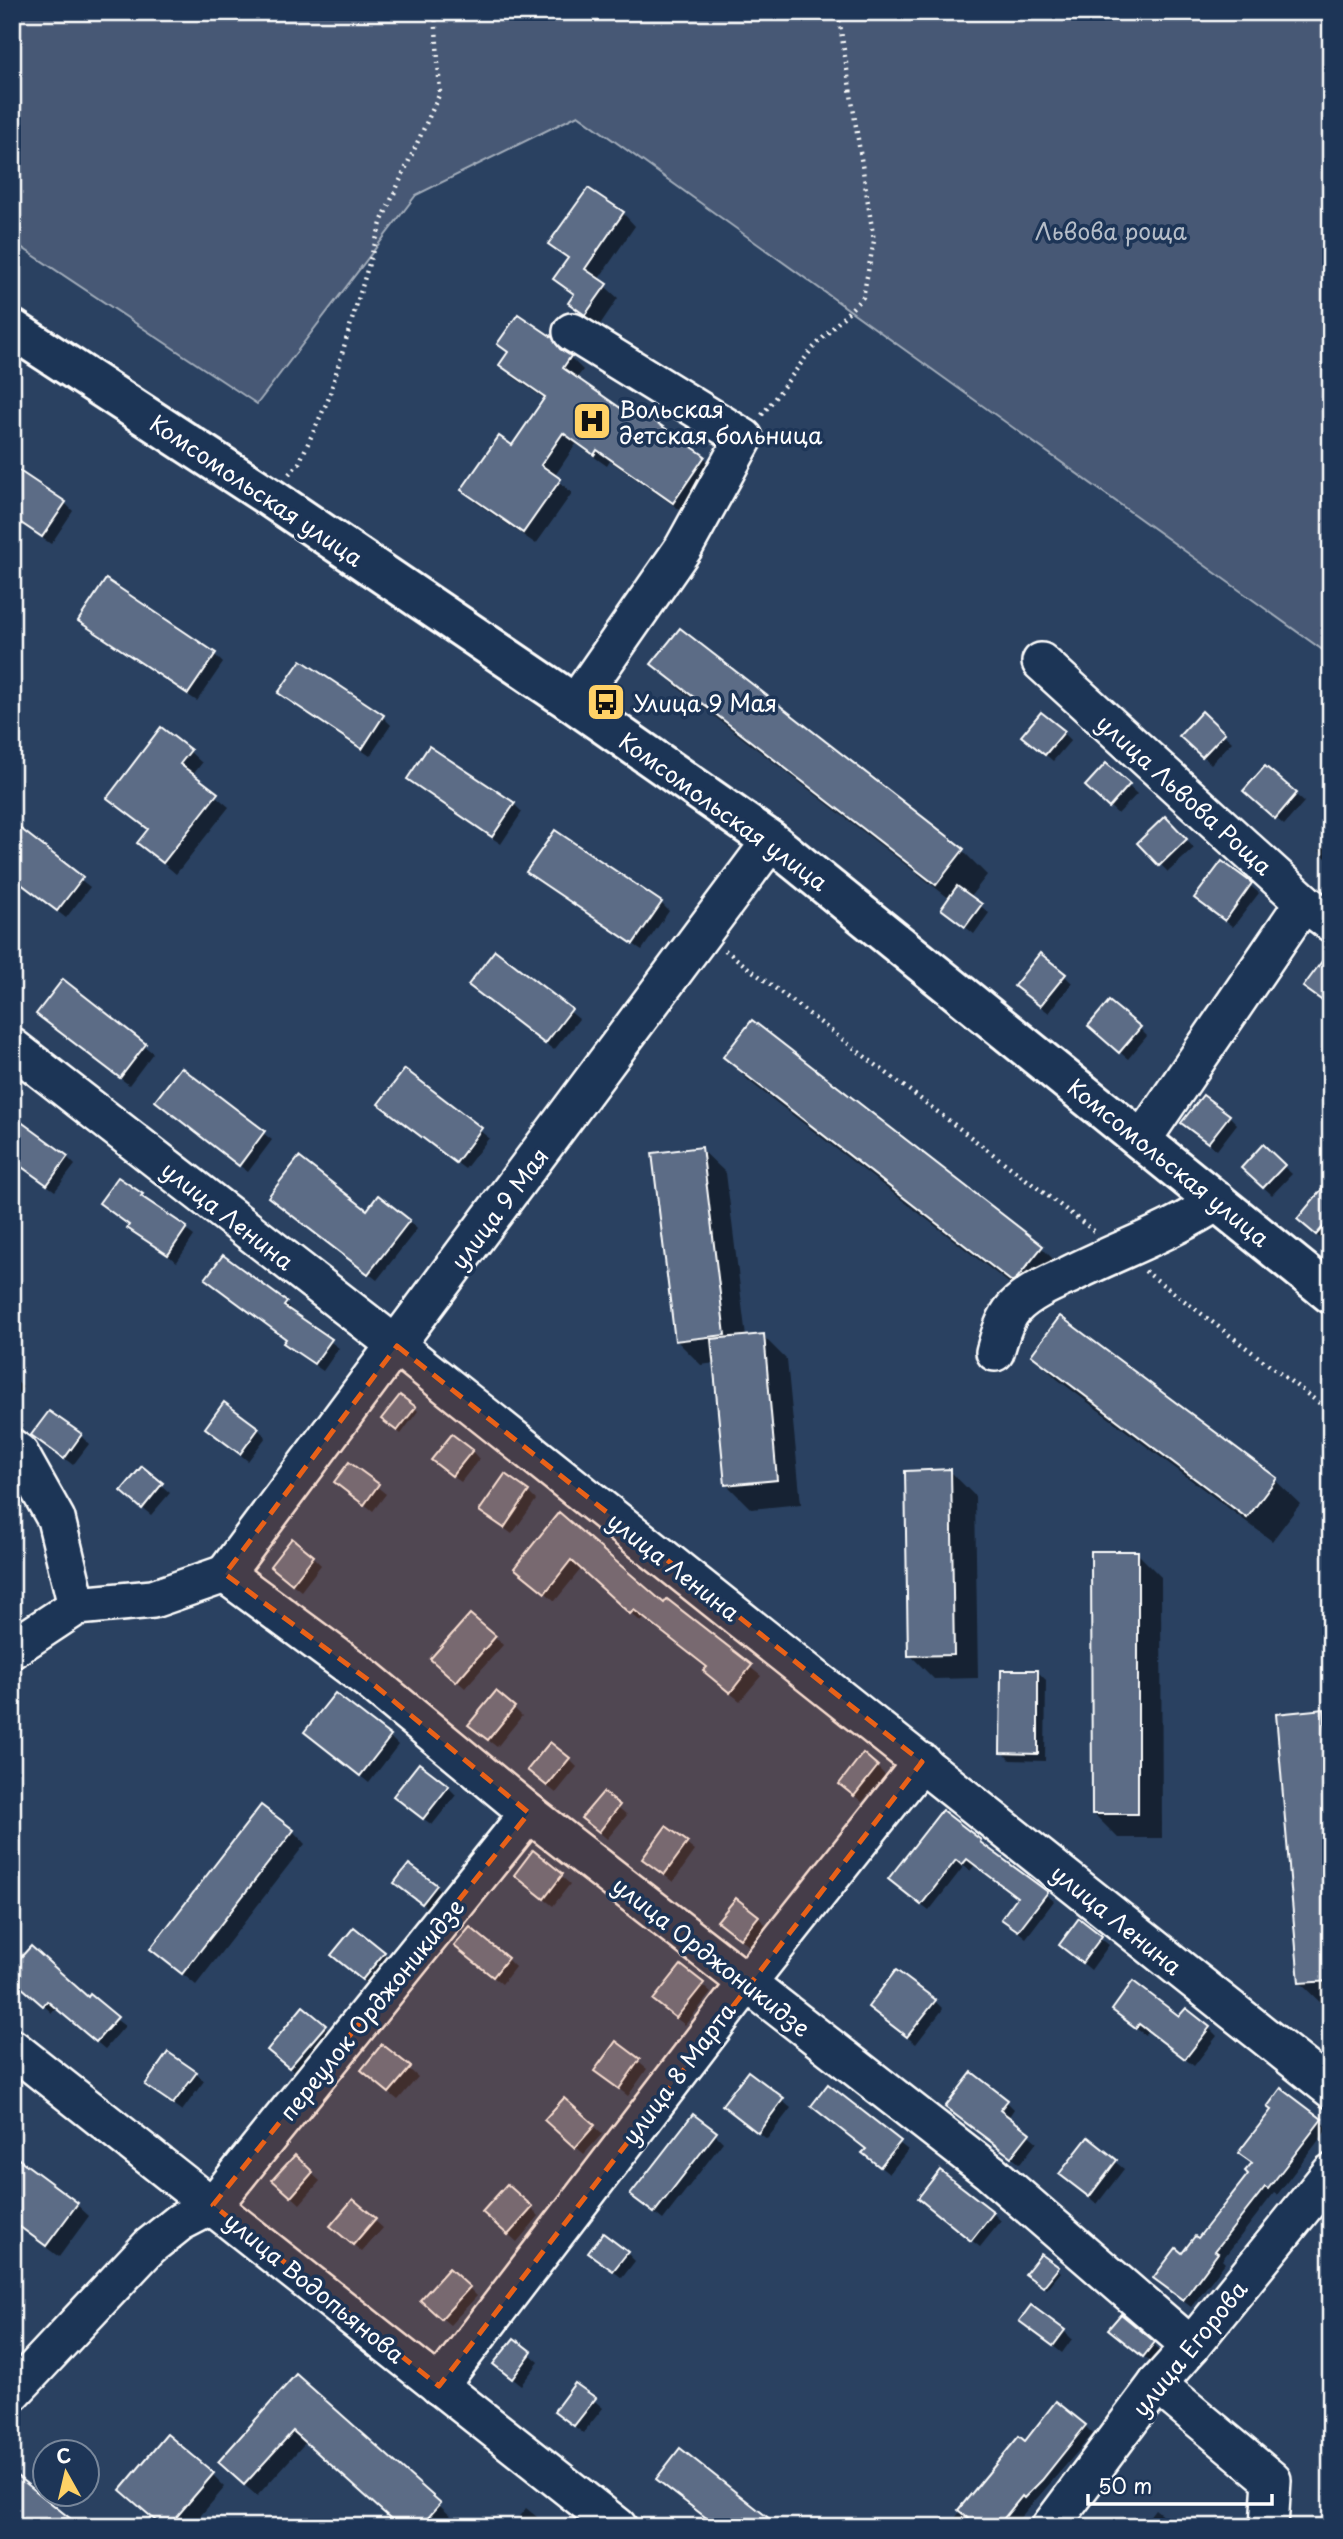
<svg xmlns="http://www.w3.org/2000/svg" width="1343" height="2539" viewBox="0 0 1343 2539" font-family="'Playpen Sans',sans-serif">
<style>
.green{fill:#465975;stroke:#a2acba;stroke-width:2}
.shadow{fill:#0007}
.building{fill:#5b6c86;stroke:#fff;stroke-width:2}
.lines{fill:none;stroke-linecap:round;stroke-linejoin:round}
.minor-casing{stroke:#fff;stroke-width:42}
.major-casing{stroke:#fff;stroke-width:44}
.path{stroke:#fff;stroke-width:4.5;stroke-dasharray:2 5;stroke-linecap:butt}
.minor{stroke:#1d3557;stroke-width:37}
.major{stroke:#1d3557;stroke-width:38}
.marked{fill:#e96118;fill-opacity:0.2;stroke:#e96118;stroke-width:5;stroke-dasharray:14 9;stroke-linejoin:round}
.labels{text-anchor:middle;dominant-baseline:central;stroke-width:7;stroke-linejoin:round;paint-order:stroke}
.park-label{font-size:23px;fill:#b5bdc8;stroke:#1d3557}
.poi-label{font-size:23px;fill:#fff;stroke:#1d3557;text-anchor:start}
.street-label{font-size:23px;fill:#fff;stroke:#1d3557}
</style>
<rect width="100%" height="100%" fill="#2a4161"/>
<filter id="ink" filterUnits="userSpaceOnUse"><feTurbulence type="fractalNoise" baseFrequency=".0143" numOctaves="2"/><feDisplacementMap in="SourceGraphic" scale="14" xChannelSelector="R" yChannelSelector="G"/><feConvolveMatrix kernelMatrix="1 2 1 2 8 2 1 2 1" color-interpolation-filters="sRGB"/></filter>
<g filter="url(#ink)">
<path class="green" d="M12 12H1331V656L578 115 416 195 257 404 12 241Z"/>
<g class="shadow">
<path d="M623 213 635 226 598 280 618 298 599 326 570 303 575 296 555 279 568 260 551 244Z"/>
<path d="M551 338 583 370 576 379 636 420 640 413 704 457 717 470 686 514 610 461 607 466 576 444 554 477 572 493 536 544 475 502 463 490 512 447 545 399 513 377 501 365 509 353 499 344Z"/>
<path d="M12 468 65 503 73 511 51 544 12 518Z"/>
<path d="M80 620 215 655 223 663 197 701 88 628Z"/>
<path d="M302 662 383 717 391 725 370 756 289 701 281 693Z"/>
<path d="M654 664 963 851 987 875 970 897 989 913 974 934 943 909 950 899 678 688Z"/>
<path d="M1202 714 1232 742 1211 764 1182 736Z"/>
<path d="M1063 732 1071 740 1053 761 1032 743Z"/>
<path d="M189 751 202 763 192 776 229 807 176 874 139 843 149 831 109 798Z"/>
<path d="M1106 765 1137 794 1118 814 1096 794Z"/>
<path d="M1265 768 1304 802 1284 825 1253 798Z"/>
<path d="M409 779 514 804 522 812 501 844 417 787Z"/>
<path d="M1165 818 1194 848 1168 872 1139 843Z"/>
<path d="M12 825 90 887 66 918 12 876Z"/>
<path d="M1331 839V863L1319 851Z"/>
<path d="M1223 863 1259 893 1233 927 1205 905Z"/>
<path d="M528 872 661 903 669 911 642 950 536 880Z"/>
<path d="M495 952 579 1019 554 1050 478 993Z"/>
<path d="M1064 975 1072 983 1049 1013 1024 994Z"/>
<path d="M63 982 153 1053 129 1085 46 1021Z"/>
<path d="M1139 1028 1147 1036 1128 1059 1098 1034Z"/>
<path d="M725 1057 1042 1248 1066 1272 1037 1305 749 1081Z"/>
<path d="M182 1069 272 1140 248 1172 165 1109Z"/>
<path d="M405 1072 489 1138 465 1169 389 1112Z"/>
<path d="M1229 1116 1237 1124 1217 1150 1183 1123Z"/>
<path d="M12 1134 67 1157 75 1165 55 1191 12 1160Z"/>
<path d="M1263 1147 1292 1174 1272 1195 1243 1168Z"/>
<path d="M701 1149 726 1173 746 1337 763 1336 787 1360 801 1504 751 1509 726 1484 715 1363 701 1365 676 1340Z"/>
<path d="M119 1179 194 1236 177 1262 137 1235 130 1226 101 1203Z"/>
<path d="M1331 1201V1235L1325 1242 1307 1227Z"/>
<path d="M279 1204 367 1212 409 1221 417 1229 377 1280Z"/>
<path d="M223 1258 286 1304 294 1312 292 1314 339 1348 323 1371 294 1351 286 1343 288 1340 207 1279Z"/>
<path d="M1033 1355 1275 1480 1300 1504 1272 1541 1057 1379Z"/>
<path d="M12 1378 23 1387 12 1403Z"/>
<path d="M415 1408 418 1411 401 1434 387 1422Z"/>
<path d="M207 1428 258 1429 266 1437 248 1461Z"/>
<path d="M34 1435 81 1436 89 1444 73 1465Z"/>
<path d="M472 1451 479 1459 461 1482 441 1468Z"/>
<path d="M350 1465 386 1494 373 1511 336 1482Z"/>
<path d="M142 1468 170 1493 151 1515 131 1499Z"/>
<path d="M950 1471 975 1496 978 1678 934 1679 910 1655Z"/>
<path d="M528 1492 536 1500 512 1534 481 1511Z"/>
<path d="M1331 1502V1527L1320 1516Z"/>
<path d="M560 1515 664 1605 668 1601 761 1676 740 1701 715 1681 708 1668 645 1618 641 1622 581 1569 555 1601 517 1568Z"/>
<path d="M1137 1553 1161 1577 1162 1838H1118L1094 1814Z"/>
<path d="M313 1557 321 1565 301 1591 280 1574Z"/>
<path d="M495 1637 503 1645 465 1688 441 1667Z"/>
<path d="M1038 1672 1046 1680 1045 1761 1010 1760 1002 1752Z"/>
<path d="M514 1708 522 1716 497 1747 479 1733Z"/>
<path d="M1323 1711 1331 1719V2007H1325L1300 1983Z"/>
<path d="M306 1732 390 1737 398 1745 369 1783Z"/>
<path d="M569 1759 577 1767 556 1793 537 1778Z"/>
<path d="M877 1767 885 1775 862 1802 849 1791Z"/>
<path d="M448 1787 456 1795 432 1825 404 1804Z"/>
<path d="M603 1794 627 1815 607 1839 592 1826Z"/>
<path d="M667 1829 695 1851 673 1882 644 1859Z"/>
<path d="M293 1831 305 1844 196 1985 152 1949Z"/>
<path d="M980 1842 1054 1901 1026 1938 1011 1926 1019 1898 975 1865 970 1871 964 1866 929 1911 898 1887Z"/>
<path d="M534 1853 570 1884 553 1906 524 1883Z"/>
<path d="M396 1883 436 1886 444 1894 431 1911Z"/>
<path d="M758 1917 766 1925 749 1946 728 1929Z"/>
<path d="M1079 1921 1109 1945 1091 1970 1061 1945Z"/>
<path d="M384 1953 392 1961 371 1987 341 1963Z"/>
<path d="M465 1954 507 1959 515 1967 502 1984Z"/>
<path d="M681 1967 711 1993 685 2025 663 2008Z"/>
<path d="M12 1977 88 1999 125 2026 105 2049 56 2008 52 2013Z"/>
<path d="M935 2001 943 2009 916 2044 878 2015Z"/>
<path d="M1122 2018 1180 2019 1209 2028 1217 2036 1194 2066 1148 2030 1145 2035Z"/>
<path d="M324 2026 332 2034 298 2075 277 2058Z"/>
<path d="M616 2044 647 2069 628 2096 596 2071Z"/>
<path d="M383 2046 418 2077 398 2100 371 2078Z"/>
<path d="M196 2073 204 2081 182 2111 147 2085Z"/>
<path d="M749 2073 791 2108 767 2139 732 2113Z"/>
<path d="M828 2087 908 2150 889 2174 873 2161Z"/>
<path d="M564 2100 602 2134 584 2154 554 2128Z"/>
<path d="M1006 2101 1014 2109 1008 2118 1037 2142 1020 2164 948 2107Z"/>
<path d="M1320 2120 1328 2128 1277 2195 1274 2193 1222 2260 1225 2263 1191 2307 1163 2285 1183 2256Z"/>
<path d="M715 2134 723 2142 663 2220 632 2195Z"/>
<path d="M1088 2140 1124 2169 1097 2204 1061 2174Z"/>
<path d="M12 2156 76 2204 89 2216 59 2257 12 2222Z"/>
<path d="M295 2158 320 2181 300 2204 283 2188Z"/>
<path d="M353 2201 383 2228 362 2252 340 2233Z"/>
<path d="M928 2206 993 2213 1001 2221 980 2247Z"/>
<path d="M531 2208 539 2216 517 2242 493 2220Z"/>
<path d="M627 2253 635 2261 622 2278 599 2260Z"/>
<path d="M1057 2269 1061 2272 1047 2289 1031 2277Z"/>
<path d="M469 2288 477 2296 450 2325 430 2308Z"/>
<path d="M1022 2321 1064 2331 1072 2339 1062 2353Z"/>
<path d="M1118 2337 1154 2344 1161 2352 1152 2363Z"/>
<path d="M514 2340 539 2362 521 2385 504 2372Z"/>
<path d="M296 2376 452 2517 443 2527H401L306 2442 257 2496 232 2474Z"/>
<path d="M576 2385 603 2408 583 2433 564 2418Z"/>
<path d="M1085 2426 1093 2434 1012 2527H948L1019 2438 1025 2443Z"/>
<path d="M212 2474 225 2487 191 2527H163L122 2490Z"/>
<path d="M526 2508 549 2527H510Z"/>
<path d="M1155 2509 1178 2527H1141Z"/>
</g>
<g class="building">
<path d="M588 188 624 212 585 269 607 284 585 315 568 303 574 294 553 279 568 258 548 244Z"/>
<path d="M518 314 552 337 560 349 571 356 563 368 635 418 640 411 705 456 673 503 597 450 594 455 563 433 541 465 561 479 523 533 461 490 499 436 512 445 545 397 499 365 508 352 497 344Z"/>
<path d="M12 466 66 502 42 537 12 517Z"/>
<path d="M106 579 216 653 188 694 78 621Z"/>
<path d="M680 628 964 849 936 885 651 664Z"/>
<path d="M301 660 384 715 362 749 278 693Z"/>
<path d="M1202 711 1225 733 1202 757 1179 736Z"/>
<path d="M1041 712 1065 731 1045 755 1021 736Z"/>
<path d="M161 727 191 750 180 764 218 793 163 863 137 843 148 829 107 798Z"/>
<path d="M429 746 515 803 492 837 407 779Z"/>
<path d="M1106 763 1130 784 1109 808 1085 786Z"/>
<path d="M1265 766 1297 793 1275 819 1243 791Z"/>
<path d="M1165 816 1187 839 1159 866 1137 843Z"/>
<path d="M12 822 83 877 57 911 12 877Z"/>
<path d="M555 830 662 902 633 944 526 872Z"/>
<path d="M1222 861 1252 883 1225 921 1194 898Z"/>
<path d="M957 886 982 904 965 927 941 909Z"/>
<path d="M1331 949V1007L1303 987Z"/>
<path d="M495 950 572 1009 545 1044 468 985Z"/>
<path d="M1040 953 1066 974 1040 1006 1014 986Z"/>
<path d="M63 979 146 1044 120 1078 36 1014Z"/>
<path d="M1109 1001 1141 1027 1119 1053 1088 1026Z"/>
<path d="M752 1020 1043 1246 1018 1277 1012 1282 723 1057Z"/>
<path d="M181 1067 265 1131 239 1166 155 1101Z"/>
<path d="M405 1069 482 1128 456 1163 378 1104Z"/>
<path d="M1203 1095 1230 1115 1208 1143 1181 1123Z"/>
<path d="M20 1121 68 1156 47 1185 12 1160V1131Z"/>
<path d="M1263 1144 1285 1165 1263 1188 1241 1168Z"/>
<path d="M702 1147 725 1335 675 1341 652 1153Z"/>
<path d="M299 1157 367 1210 378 1195 410 1220 368 1274 268 1197Z"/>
<path d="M118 1177 143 1194 141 1196 187 1227 168 1255 127 1228 129 1225 99 1203Z"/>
<path d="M1331 1178V1218L1316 1235 1297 1219Z"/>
<path d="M223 1255 287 1302 284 1306 332 1339 314 1364 283 1343 286 1339 205 1279Z"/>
<path d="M1060 1316 1277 1478 1247 1518 1031 1355Z"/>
<path d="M764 1334 777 1480 725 1485 711 1339Z"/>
<path d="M400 1395 416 1407 397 1431 381 1419Z"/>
<path d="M224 1402 259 1428 240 1454 205 1428Z"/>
<path d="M49 1411 82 1434 64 1459 31 1435Z"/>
<path d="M452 1434 473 1450 452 1476 431 1460Z"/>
<path d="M349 1462 379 1484 364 1505 334 1482Z"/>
<path d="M142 1466 163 1483 142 1509 121 1491Z"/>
<path d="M951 1469 954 1655 908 1656 905 1471Z"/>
<path d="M505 1474 529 1491 504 1528 479 1511Z"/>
<path d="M559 1512 664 1603 667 1599 752 1665 730 1693 703 1671 707 1667 634 1610 630 1614 571 1560 545 1593 514 1568Z"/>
<path d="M292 1538 314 1556 292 1584 270 1566Z"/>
<path d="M1091 1551H1138V1814H1092Z"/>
<path d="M470 1614 496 1636 456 1682 430 1659Z"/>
<path d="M1001 1670H1038V1754L1000 1753Z"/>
<path d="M496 1691 515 1707 488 1740 468 1725Z"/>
<path d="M335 1693 391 1736 360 1776 304 1732Z"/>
<path d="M1324 1709 1331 1790V1981L1299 1983 1276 1714Z"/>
<path d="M550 1742 570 1758 547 1786 527 1770Z"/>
<path d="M863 1753 878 1766 854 1796 839 1784Z"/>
<path d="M419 1763 449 1786 423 1819 393 1796Z"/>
<path d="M603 1792 620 1805 599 1832 581 1818Z"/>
<path d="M261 1805 294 1830 182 1974 150 1949Z"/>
<path d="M942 1810 981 1840 980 1842 1048 1892 1018 1931 1001 1919 1017 1897 967 1859 962 1865 956 1860 921 1905 888 1879Z"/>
<path d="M666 1826 688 1842 664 1875 642 1859Z"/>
<path d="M533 1850 563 1874 544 1899 514 1875Z"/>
<path d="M409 1864 437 1885 422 1904 394 1883Z"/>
<path d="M736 1898 759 1916 740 1939 717 1921Z"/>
<path d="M1079 1918 1102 1936 1082 1963 1059 1945Z"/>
<path d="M354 1927 385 1952 362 1980 331 1955Z"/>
<path d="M470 1927 508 1958 493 1977 454 1946Z"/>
<path d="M31 1946 88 1997 90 1994 118 2017 96 2042 47 2001 43 2006 12 1979V1967Z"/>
<path d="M681 1965 704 1983 676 2018 653 2000Z"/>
<path d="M896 1970 936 2000 907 2037 868 2007Z"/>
<path d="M1133 1981 1179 2016 1186 2008 1210 2027 1185 2059 1139 2024 1136 2028 1112 2010Z"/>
<path d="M303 2006 326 2025 289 2068 267 2050Z"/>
<path d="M616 2041 640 2059 619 2089 594 2071Z"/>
<path d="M382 2044 411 2067 389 2093 361 2070Z"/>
<path d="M168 2052 197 2072 173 2104 145 2085Z"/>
<path d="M748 2071 784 2098 758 2133 722 2105Z"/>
<path d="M972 2072 1008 2100 1000 2110 1030 2133 1011 2157 945 2107Z"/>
<path d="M828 2084 901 2141 880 2167 862 2153 866 2149 811 2106Z"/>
<path d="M1281 2088 1322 2119 1268 2189 1265 2187 1215 2251 1218 2253 1183 2300 1153 2278 1176 2248 1182 2253 1195 2236 1198 2238 1248 2174 1245 2171 1252 2163 1238 2153 1271 2110 1267 2107Z"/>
<path d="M564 2098 595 2125 575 2148 544 2120Z"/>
<path d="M693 2114 717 2132 654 2213 630 2195Z"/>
<path d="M1088 2137 1117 2160 1089 2197 1059 2174Z"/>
<path d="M12 2154 78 2203 46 2246 12 2221Z"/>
<path d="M295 2155 313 2172 291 2197 272 2180Z"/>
<path d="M940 2170 994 2212 971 2241 918 2198Z"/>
<path d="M507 2184 533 2207 508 2235 482 2212Z"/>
<path d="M353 2199 376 2218 353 2245 330 2226Z"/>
<path d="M603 2233 628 2252 613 2271 588 2253Z"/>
<path d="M1041 2254 1059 2267 1043 2287 1025 2274Z"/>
<path d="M449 2268 470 2287 441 2319 420 2300Z"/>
<path d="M1031 2305 1065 2330 1053 2346 1019 2321Z"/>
<path d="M1121 2314 1155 2342 1143 2357 1108 2329Z"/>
<path d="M514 2338 532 2352 512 2379 493 2364Z"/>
<path d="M296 2374 441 2503 420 2527H400L293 2431 244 2485 218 2462Z"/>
<path d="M575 2383 596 2398 574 2426 554 2411Z"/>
<path d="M1056 2401 1086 2425 1042 2480 1024 2498 1022 2496 997 2527H978L958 2510 1019 2436 1025 2441Z"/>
<path d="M167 2434 214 2473 168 2527H163L120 2490Z"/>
<path d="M680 2448 780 2527H718L656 2479Z"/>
<path d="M12 2472 81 2527H12Z"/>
</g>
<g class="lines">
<g class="minor-casing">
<g id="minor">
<path d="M572 332 744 438 684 547 575 704"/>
<path d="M1041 662 1304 902 1331 923"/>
<path d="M12 1047 397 1346 1331 2089"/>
<path d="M1142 1140 1304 902"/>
<path d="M995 1352C999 1338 1004 1319 1014 1308 1028 1293 1051 1283 1069 1275 1118 1250 1172 1232 1218 1201"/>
<path d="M12 1448 19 1453 56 1519 77 1606"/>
<path d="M225 1574 367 1679 529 1813 990 2172 1191 2346"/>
<path d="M225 1574 771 841"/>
<path d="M12 1649 77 1606 153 1599 225 1574"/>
<path d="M12 2048 618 2527"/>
<path d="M1157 2384 1272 2480 1269 2527"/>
<path d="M439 2386 747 1983 922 1762"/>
<path d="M12 2393 150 2246 180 2222 213 2205 529 1813"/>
<path d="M1050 2527 1157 2384 1191 2346 1331 2173"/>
</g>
</g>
<g class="major-casing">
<path id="major" d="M12 329 268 496 575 704 771 841 1331 1294"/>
</g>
<g class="path">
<path d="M762 415 812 349 863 297 874 241 838 12"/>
<path d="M289 474 299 463 328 400 382 220 440 93 435 12"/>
<path d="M725 950 1094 1231"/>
<path d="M1145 1271 1331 1412"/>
</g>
<use href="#minor" class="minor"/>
<use href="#major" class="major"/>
</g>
</g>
<path class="marked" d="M397 1346 922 1762 439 2386 213 2205 529 1813 367 1679 225 1574Z"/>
<defs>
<g id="hospital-square" transform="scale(2.0125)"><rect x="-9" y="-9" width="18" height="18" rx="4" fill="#ffd166" stroke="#1d3557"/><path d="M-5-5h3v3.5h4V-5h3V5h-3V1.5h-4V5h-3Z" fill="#111"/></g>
<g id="bus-square" transform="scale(2.0125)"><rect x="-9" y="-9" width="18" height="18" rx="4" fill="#ffd166" stroke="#1d3557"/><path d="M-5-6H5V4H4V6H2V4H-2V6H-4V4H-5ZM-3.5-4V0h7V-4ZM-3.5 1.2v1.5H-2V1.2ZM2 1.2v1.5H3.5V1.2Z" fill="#111"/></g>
</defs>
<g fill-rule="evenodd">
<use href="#hospital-square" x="592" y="421"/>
<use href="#bus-square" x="606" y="702"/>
</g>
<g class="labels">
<g class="park-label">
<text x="1111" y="230">Львова роща</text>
</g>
<g class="poi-label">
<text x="619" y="408">Вольская<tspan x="619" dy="26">детская больница</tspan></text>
<text x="633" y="702">Улица 9 Мая</text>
</g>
<g class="street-label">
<text transform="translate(257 490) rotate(34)">Комсомольская улица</text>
<text transform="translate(1185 794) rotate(42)">улица Львова Роща</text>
<text transform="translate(724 811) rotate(36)">Комсомольская улица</text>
<text transform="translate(1169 1162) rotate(39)">Комсомольская улица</text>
<text transform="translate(499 1208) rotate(-53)">улица 9 Мая</text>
<text transform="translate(228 1215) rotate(38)">улица Ленина</text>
<text transform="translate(674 1566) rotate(38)">улица Ленина</text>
<text transform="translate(1117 1919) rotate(39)">улица Ленина</text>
<text transform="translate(712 1956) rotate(38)">улица Орджоникидзе</text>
<text transform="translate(371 2009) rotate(-51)">переулок Орджоникидзе</text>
<text transform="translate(678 2073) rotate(-53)">улица 8 Марта</text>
<text transform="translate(315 2287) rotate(39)">улица Водопьянова</text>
<text transform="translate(1189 2348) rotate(-51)">улица Егорова</text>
</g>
</g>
<rect width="1343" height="2539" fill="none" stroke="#1d3557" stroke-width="42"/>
<rect x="21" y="21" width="1301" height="2497" fill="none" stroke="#fff" stroke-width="2.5" filter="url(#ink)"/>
<g transform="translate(66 2473) rotate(352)"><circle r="33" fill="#1d3557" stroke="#77869a" stroke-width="2"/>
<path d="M0-5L12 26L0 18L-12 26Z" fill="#ffd166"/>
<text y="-10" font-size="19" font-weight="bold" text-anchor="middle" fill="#ffffff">С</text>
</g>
<path d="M1088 2494v10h184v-10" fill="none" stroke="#ffffff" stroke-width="3.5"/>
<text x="1098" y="2494" font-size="21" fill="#ffffff" stroke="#1d3557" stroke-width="5" paint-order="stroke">50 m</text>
</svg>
